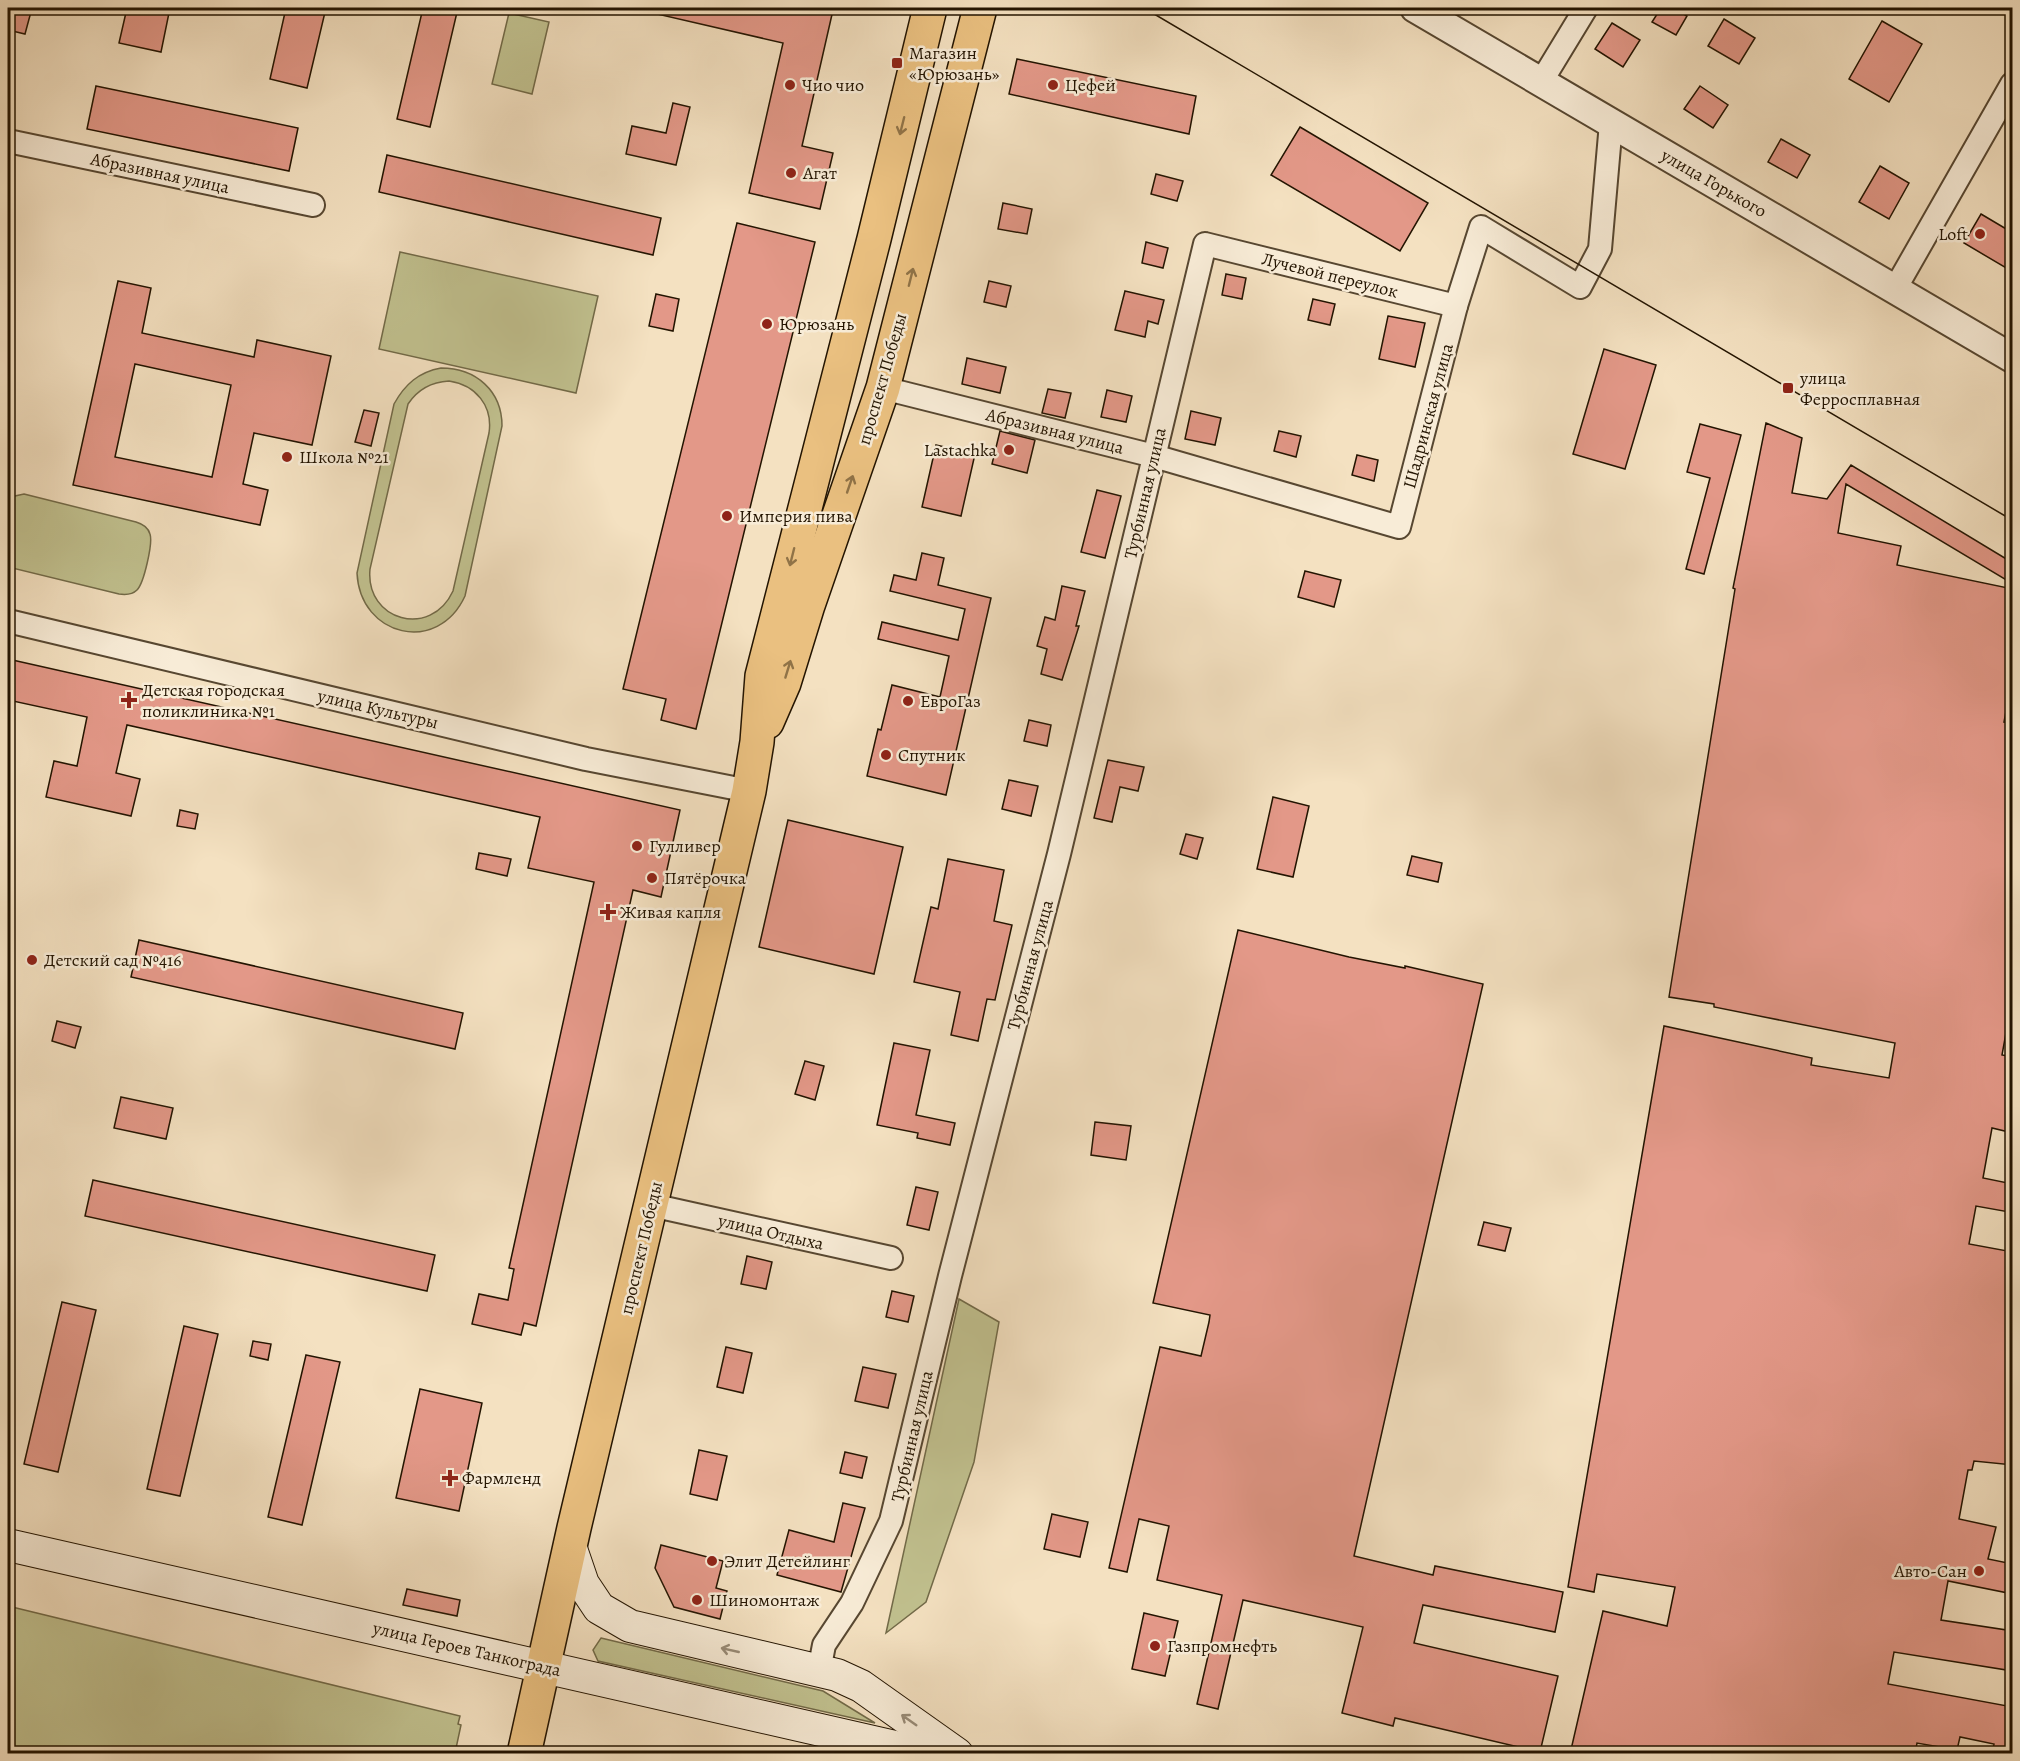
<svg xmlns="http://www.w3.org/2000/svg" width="2020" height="1761" viewBox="0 0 2020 1761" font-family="Alegreya,serif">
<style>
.green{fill:#c1c18f;stroke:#726a48;stroke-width:1.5;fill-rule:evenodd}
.building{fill:#e39888;stroke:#231401;stroke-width:1.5;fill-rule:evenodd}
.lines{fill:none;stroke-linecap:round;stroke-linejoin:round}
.minor-casing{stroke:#574731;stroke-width:26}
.tertiary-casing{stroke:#574731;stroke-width:32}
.secondary-casing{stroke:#231401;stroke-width:34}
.primary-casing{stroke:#231401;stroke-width:36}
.minor{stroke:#f8ecd7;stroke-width:22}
.tertiary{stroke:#f8ecd7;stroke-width:28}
.secondary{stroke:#f8ecd7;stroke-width:32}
.primary{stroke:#eac080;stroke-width:33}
.tram{stroke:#231401;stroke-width:1.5}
.oneway{stroke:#907347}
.oneway2{stroke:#988b77}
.poi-dot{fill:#8f2418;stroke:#f8ecd7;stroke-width:2}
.labels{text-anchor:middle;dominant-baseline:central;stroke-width:5;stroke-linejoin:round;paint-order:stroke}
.poi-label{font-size:18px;fill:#231401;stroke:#f8ecd7;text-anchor:start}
.street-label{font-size:18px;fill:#231401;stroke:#f8ecd7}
</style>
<rect width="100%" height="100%" fill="#f4e1c1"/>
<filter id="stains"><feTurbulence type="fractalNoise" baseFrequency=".00333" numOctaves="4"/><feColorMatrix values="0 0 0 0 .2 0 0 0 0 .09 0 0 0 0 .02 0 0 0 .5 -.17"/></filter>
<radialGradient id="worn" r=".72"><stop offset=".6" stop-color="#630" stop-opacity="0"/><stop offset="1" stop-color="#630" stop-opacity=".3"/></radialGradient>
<g class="green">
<path d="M509 13 549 22 532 94 492 84Z"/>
<path d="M400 252 598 296 576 393 379 349Z"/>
<path d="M441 368C476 368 502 391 502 426L465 596C438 655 360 637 357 573L394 404C405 384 419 372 441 368ZM449 381C476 385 493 406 489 433L453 591C431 639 365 621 370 569L408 404C418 389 431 382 449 381Z"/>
<path d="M24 494 136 522C143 524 148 527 150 534 153 543 144 583 137 590 132 595 126 595 119 594L8 567V503L15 496Z"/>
<path d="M959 1299 999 1322 974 1462 926 1602 886 1633Z"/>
<path d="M8 1606 460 1716 458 1724 461 1725 455 1753H8Z"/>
<path d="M601 1638 823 1691 875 1723 598 1661 593 1650Z"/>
</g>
<g class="building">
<path d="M8 8H32L25 34 8 30Z"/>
<path d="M127 8H170L161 52 119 43Z"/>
<path d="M286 8H326L307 88 270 79Z"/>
<path d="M423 8H458L430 127 397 119Z"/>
<path d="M657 8H821L833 10 802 146 833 153 820 209 749 193 783 43 657 14Z"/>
<path d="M1661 8H1673L1687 16 1676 35 1652 22Z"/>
<path d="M1724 19 1755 38 1739 64 1708 46Z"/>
<path d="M1882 21 1922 44 1889 102 1849 79Z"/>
<path d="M1612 23 1640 40 1623 67 1595 49Z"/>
<path d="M1017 59 1196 96 1189 134 1009 94Z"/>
<path d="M96 86 298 128 289 171 87 129Z"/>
<path d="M1700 86 1728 105 1713 128 1684 109Z"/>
<path d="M673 103 690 107 676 165 626 154 632 126 666 133Z"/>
<path d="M1300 127 1428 203 1400 251 1271 175Z"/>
<path d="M1781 139 1810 155 1797 178 1768 162Z"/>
<path d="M387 155 661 218 653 255 379 192Z"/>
<path d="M1880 166 1909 183 1889 219 1859 202Z"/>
<path d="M1156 174 1183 181 1177 201 1151 194Z"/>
<path d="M1003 203 1032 209 1027 234 998 229Z"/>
<path d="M1981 214 2013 233V272L1964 243Z"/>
<path d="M737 223 815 242 696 729 661 720 666 699 623 689Z"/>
<path d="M1146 242 1168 248 1163 268 1142 263Z"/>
<path d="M1226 274 1246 278 1242 299 1222 295Z"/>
<path d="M118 281 151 288 142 333 254 357 257 340 331 356 312 445 254 433 243 484 268 490 260 525 73 485ZM135 364 231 385 212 477 115 457Z"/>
<path d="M989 281 1011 286 1006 307 984 302Z"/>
<path d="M1125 291 1164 300 1158 324 1148 321 1145 337 1115 330Z"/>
<path d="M656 294 679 299 673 331 649 326Z"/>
<path d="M1313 299 1335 304 1330 325 1308 320Z"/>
<path d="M1388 316 1425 323 1415 367 1379 359Z"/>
<path d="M1604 349 1656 365 1625 469 1573 454Z"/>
<path d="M967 358 1006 367 1000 393 962 384Z"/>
<path d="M1048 389 1071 393 1065 418 1042 413Z"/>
<path d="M1107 390 1132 396 1126 422 1101 417Z"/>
<path d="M364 410 379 413 371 446 355 442Z"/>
<path d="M1191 411 1221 418 1215 445 1185 439Z"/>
<path d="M1766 423 1802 438 1792 493 1827 499 1851 465 2013 563V584L1846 484 1838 533 1901 546 1897 565 2013 589V674L2004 722 2013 723V994L2002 1055 2013 1057V1133L1992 1128 1983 1178 2013 1184V1190L2009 1212 1976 1206 1969 1244 2013 1252 2006 1292 2013 1293V1465L1974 1461 1972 1470H1968L1959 1519 1996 1527 1988 1559 2013 1564V1594L1948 1581 1941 1620 2013 1631V1671L1894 1652 1888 1684 2013 1707V1738L2009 1754H1992L1994 1744 1960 1737 1957 1750 1917 1743 1915 1754H1570L1603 1611 1667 1626 1675 1587 1597 1574 1594 1592 1568 1587 1664 1026 1812 1058 1811 1065 1889 1078 1895 1043 1714 1007V1004L1669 997 1735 589 1733 588Z"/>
<path d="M1700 424 1741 435 1704 574 1686 569 1710 478 1687 472Z"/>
<path d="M1000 431 1035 440 1027 473 992 464Z"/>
<path d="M1279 431 1301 436 1296 457 1274 451Z"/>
<path d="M936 445 975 454 961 516 922 507Z"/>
<path d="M1357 455 1378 460 1374 481 1352 475Z"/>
<path d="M1097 490 1121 496 1105 558 1081 552Z"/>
<path d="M922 553 944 558 938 585 991 598 946 795 867 776 878 729 881 730 892 685 940 697 949 656 878 639 882 622 958 640 965 609 890 591 894 575 916 580Z"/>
<path d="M1305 571 1341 580 1334 607 1298 597Z"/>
<path d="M1062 586 1085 591 1076 626H1079L1062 680 1041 674 1047 649 1037 646 1045 617 1055 620Z"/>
<path d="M8 659 680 810 661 897 633 890 536 1326 524 1323 521 1335 472 1324 479 1294 508 1300 514 1269 509 1268 594 882 528 868 540 817 127 725 116 773 140 779 131 816 46 797 54 761 77 766 87 717 8 700Z"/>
<path d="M1029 720 1051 725 1047 746 1024 741Z"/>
<path d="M1108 760 1144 767 1138 791 1120 787 1112 822 1094 818Z"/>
<path d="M1009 780 1038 786 1031 816 1002 809Z"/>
<path d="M1273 797 1309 806 1293 877 1257 869Z"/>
<path d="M180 810 198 814 195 829 177 826Z"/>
<path d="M788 820 903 847 874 974 759 947Z"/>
<path d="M1186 834 1203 838 1197 859 1180 854Z"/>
<path d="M479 853 511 859 507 876 476 869Z"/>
<path d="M1412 856 1442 863 1438 882 1407 875Z"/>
<path d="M948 859 1004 870 994 921 1012 925 995 1000 987 999 978 1041 951 1035 960 992 914 982 931 907 938 909Z"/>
<path d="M1238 930 1349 957 1405 968V966L1483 984 1354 1556 1433 1575 1435 1566 1563 1592 1555 1632 1423 1605 1414 1643 1558 1676 1540 1752 1395 1718 1393 1726 1342 1713 1363 1627 1243 1600 1218 1709 1197 1704 1222 1595 1157 1580 1169 1526 1139 1519 1127 1572 1109 1568 1160 1347 1201 1356 1209 1322 1210 1315 1153 1303Z"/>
<path d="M139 940 463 1013 455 1049 131 977Z"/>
<path d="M57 1021 81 1027 75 1048 52 1041Z"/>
<path d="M894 1043 930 1050 916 1115 955 1123 950 1145 917 1138 918 1133 877 1125Z"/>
<path d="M805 1061 824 1066 815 1100 795 1094Z"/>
<path d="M121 1097 173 1108 166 1139 114 1128Z"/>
<path d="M1095 1122 1131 1126 1126 1160 1091 1155Z"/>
<path d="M93 1180 435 1255 427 1291 85 1216Z"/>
<path d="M916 1187 938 1192 929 1230 907 1225Z"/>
<path d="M1484 1222 1511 1228 1505 1251 1478 1245Z"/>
<path d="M747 1256 772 1262 766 1289 741 1284Z"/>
<path d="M892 1291 914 1296 908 1322 886 1317Z"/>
<path d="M62 1302 96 1310 58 1472 24 1464Z"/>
<path d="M184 1326 218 1334 180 1496 147 1489Z"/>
<path d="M253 1341 271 1344 268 1360 250 1356Z"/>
<path d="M726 1347 752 1353 743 1393 717 1387Z"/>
<path d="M306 1355 340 1362 302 1525 268 1517Z"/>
<path d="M863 1367 896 1374 888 1408 855 1401Z"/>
<path d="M420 1389 482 1403 459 1511 396 1498Z"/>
<path d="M699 1450 727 1456 717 1500 690 1494Z"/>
<path d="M845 1452 867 1457 862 1478 840 1473Z"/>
<path d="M843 1503 865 1508 841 1592 777 1575 789 1530 834 1542Z"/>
<path d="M1052 1514 1088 1522 1080 1557 1044 1549Z"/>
<path d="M661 1545 723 1561 716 1588 727 1591 720 1619 674 1607 655 1568Z"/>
<path d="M407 1589 460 1600 457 1616 403 1605Z"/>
<path d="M1144 1613 1178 1621 1165 1676 1132 1669Z"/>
</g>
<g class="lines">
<g class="minor-casing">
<g id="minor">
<path d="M1541 82 1586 8"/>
<path d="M8 141 313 205"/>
<path d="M1895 289 2012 84"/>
<path d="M883 388 1154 456 1399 527 1456 306 1481 227 1580 287 1600 249 1611 123"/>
<path d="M8 621 586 759 749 791"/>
<path d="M651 1205 891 1258"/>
<path d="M819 1671 824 1645 852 1603 891 1521 950 1276 1059 854 1205 244 1456 306"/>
</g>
</g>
<g class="tertiary-casing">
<path id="tertiary" d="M1415 8 2012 358"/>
</g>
<g class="secondary-casing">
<g id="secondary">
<path d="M8 1545 926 1754"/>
<path d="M570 1546 583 1584 599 1608 630 1626 837 1675 861 1686 957 1754"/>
</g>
</g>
<g class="primary-casing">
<g id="primary">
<path d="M767 722 784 683 808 605 883 388 980 8"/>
<path d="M524 1754 574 1528 749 791 757 742 762 676 874 239 930 8"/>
</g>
</g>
<use href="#minor" class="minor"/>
<use href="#tertiary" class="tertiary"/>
<use href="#secondary" class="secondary"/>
<use href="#primary" class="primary"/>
<path class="tram" d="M1144 8 2012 520"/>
</g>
<defs><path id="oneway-shaft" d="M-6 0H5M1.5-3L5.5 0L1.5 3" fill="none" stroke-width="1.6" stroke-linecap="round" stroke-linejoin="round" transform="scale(1.5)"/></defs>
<g class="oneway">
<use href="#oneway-shaft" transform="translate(902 126) rotate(104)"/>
<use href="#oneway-shaft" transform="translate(911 277) rotate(-76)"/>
<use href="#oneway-shaft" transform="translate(850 484) rotate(-71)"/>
<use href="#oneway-shaft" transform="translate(792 557) rotate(104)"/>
<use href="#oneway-shaft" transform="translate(788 669) rotate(-73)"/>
</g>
<g class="oneway2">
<use href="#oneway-shaft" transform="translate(730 1650) rotate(-167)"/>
<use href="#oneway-shaft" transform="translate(909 1720) rotate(-145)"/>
</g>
<g class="poi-dot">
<rect x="891" y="57" width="12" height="12" rx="3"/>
<circle cx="790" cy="85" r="6"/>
<circle cx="1053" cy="85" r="6"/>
<circle cx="791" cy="173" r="6"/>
<circle cx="1980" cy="234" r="6"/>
<circle cx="767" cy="324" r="6"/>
<rect x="1782" y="382" width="12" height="12" rx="3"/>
<circle cx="1009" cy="450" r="6"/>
<circle cx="287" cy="457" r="6"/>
<circle cx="727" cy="516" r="6"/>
<path d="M126 691h6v6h6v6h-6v6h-6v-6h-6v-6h6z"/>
<circle cx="908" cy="701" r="6"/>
<circle cx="886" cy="755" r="6"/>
<circle cx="637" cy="846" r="6"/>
<circle cx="652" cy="878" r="6"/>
<path d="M605 903h6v6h6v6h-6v6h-6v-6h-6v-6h6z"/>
<circle cx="32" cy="960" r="6"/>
<path d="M447 1469h6v6h6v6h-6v6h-6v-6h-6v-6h6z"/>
<circle cx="712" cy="1561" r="6"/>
<circle cx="1979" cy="1571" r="6"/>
<circle cx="697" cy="1600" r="6"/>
<circle cx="1155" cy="1646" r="6"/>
</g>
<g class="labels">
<g class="poi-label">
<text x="909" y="53">Магазин<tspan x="909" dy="21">«Юрюзань»</tspan></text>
<text x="802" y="85">Чио чио</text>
<text x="1065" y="85">Цефей</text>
<text x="803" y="173">Агат</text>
<text x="1968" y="234" text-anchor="end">Loft</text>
<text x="779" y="324">Юрюзань</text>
<text x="1800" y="378">улица<tspan x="1800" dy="21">Ферросплавная</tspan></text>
<text x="997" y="450" text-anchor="end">Lastachka</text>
<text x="299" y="457">Школа №21</text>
<text x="739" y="516">Империя пива</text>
<text x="142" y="690">Детская городская<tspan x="142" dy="21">поликлиника №1</tspan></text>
<text x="920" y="701">ЕвроГаз</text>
<text x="898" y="755">Спутник</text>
<text x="649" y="846">Гулливер</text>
<text x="664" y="878">Пятёрочка</text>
<text x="620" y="912">Живая капля</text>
<text x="44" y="960">Детский сад №416</text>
<text x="462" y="1478">Фармленд</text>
<text x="724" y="1561">Элит Детейлинг</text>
<text x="1967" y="1571" text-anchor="end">Авто-Сан</text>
<text x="709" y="1600">Шиномонтаж</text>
<text x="1167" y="1646">Газпромнефть</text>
</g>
<g class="street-label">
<text transform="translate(160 173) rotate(12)">Абразивная улица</text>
<text transform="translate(1714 183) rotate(30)">улица Горького</text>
<text transform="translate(1330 275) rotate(14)">Лучевой переулок</text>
<text transform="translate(882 379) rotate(-74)">проспект Победы</text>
<text transform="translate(1428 416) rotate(-75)">Шадринская улица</text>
<text transform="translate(1055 431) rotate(14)">Абразивная улица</text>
<text transform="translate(1145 493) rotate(-77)">Турбинная улица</text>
<text transform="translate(378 709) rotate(13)">улица Культуры</text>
<text transform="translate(1030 965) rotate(-75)">Турбинная улица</text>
<text transform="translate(771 1232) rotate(13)">улица Отдыха</text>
<text transform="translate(641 1248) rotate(-77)">проспект Победы</text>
<text transform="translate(912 1436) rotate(-77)">Турбинная улица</text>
<text transform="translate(467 1649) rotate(13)">улица Героев Танкограда</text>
</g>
</g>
<rect width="2020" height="1761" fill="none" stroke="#f4e1c1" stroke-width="30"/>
<rect x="9" y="9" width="2002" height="1743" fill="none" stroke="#231401" stroke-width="3"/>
<rect x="15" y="15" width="1990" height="1731" fill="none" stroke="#231401" stroke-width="1.5"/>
<rect width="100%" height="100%" filter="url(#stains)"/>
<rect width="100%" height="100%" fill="url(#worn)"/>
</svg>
